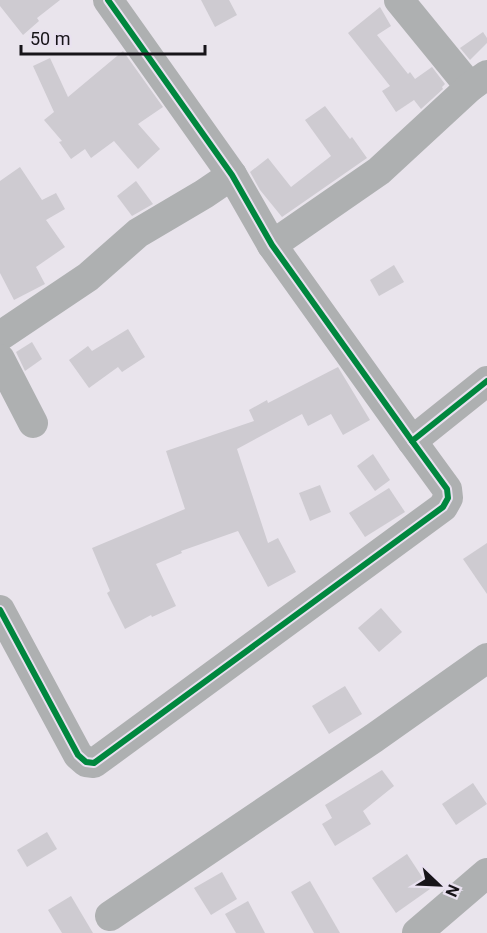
<svg xmlns="http://www.w3.org/2000/svg" width="487" height="933" viewBox="0 0 487 933" font-family="Roboto,sans-serif">
<style>
.building{fill:#cecbd1}
.lines{fill:none;stroke-linecap:round;stroke-linejoin:round}
.minor{stroke:#aeb0b1;stroke-width:30}
.cycleway-casing{stroke:#e9e1f0;stroke-width:10}
.cycleway{stroke:#00873e;stroke-width:6}
</style>
<rect width="100%" height="100%" fill="#e9e4ec"/>
<g class="building">
<path d="M0 0H60L37 18 39 21 23 35 0 6Z"/>
<path d="M201 0H229L237 15 215 27Z"/>
<path d="M380 7 391 26 377 35 408 74 410 72 415 79 432 67 445 84 442 87 443 89 421 109 414 100 396 112 382 91 390 86 348 33Z"/>
<path d="M483 32 487 38V43L470 60 460 48Z"/>
<path d="M123 51 163 107 138 124 160 149 138 169 114 141 91 158 85 149 71 159 59 142 62 141 44 120 54 112 33 66 50 58 68 97Z"/>
<path d="M325 106 350 139 352 137 367 158 282 217 260 190 250 172 268 158 291 187 331 156 305 120Z"/>
<path d="M20 167 42 200 56 193 65 209 46 220 65 247 36 267 45 284 14 300 0 273V181Z"/>
<path d="M136 181 153 204 132 216 117 196Z"/>
<path d="M394 265 404 282 379 296 370 280Z"/>
<path d="M128 329 145 357 122 372 118 367 89 388 69 360 88 346 92 351Z"/>
<path d="M32 342 42 359 25 371 16 352Z"/>
<path d="M338 367 370 420 343 435 331 414 308 426 302 414 237 449 268 543 278 538 296 572 268 587 238 531 181 551 182 553 156 564 176 606 152 617 151 615 125 629 107 593 110 591 92 548 185 509 166 451 254 421 249 410 267 400 268 403Z"/>
<path d="M373 454 390 480 375 491 357 466Z"/>
<path d="M320 485 331 512 310 521 299 493Z"/>
<path d="M389 488 405 512 365 537 349 513Z"/>
<path d="M487 543V594L463 559Z"/>
<path d="M381 608 402 632 379 652 358 628Z"/>
<path d="M345 686 362 714 329 734 312 706Z"/>
<path d="M382 770 394 786 363 811 371 824 335 846 322 824 332 818 325 805Z"/>
<path d="M473 783 487 804 456 825 442 804Z"/>
<path d="M47 832 57 849 27 867 17 850Z"/>
<path d="M407 854 430 889 396 913 372 878Z"/>
<path d="M222 872 237 899 211 915 194 888Z"/>
<path d="M310 881 340 933H314L291 892Z"/>
<path d="M71 896 93 933H62L48 910Z"/>
<path d="M248 901 265 933H236L225 914Z"/>
</g>
<g class="lines">
<g class="minor">
<path d="M108 0 232 175 272 245 412 441 487 381"/>
<path d="M399 0 470 87"/>
<path d="M272 245 379 171 470 87 487 75"/>
<path d="M0 336 88 277 138 233 204 194 232 175"/>
<path d="M0 359 33 423"/>
<path d="M0 610 78 755 86 762 94 763 443 507 448 498 447 489 412 441"/>
<path d="M110 916 374 738 487 658"/>
<path d="M417 933 487 873"/>
</g>
<g class="cycleway-casing">
<g id="cycleway">
<path d="M108 0 232 175 272 245 412 441 487 381"/>
<path d="M0 610 78 755 86 762 94 763 443 507 448 498 447 489 412 441"/>
</g>
</g>
<use href="#cycleway" class="cycleway"/>
</g>
<g transform="translate(439 885) rotate(113)" stroke="#e9e1f0" stroke-width="4.5" paint-order="stroke">
<path d="M0-4.5L10 22L0 15L-10 22Z" fill="#171419"/>
<text y="-9" font-size="16" font-weight="bold" text-anchor="middle" fill="#171419">N</text>
</g>
<path d="M21 45v9h184v-9" fill="none" stroke="#171419" stroke-width="3"/>
<text x="30" y="45" font-size="18" fill="#171419" stroke="#e9e1f0" stroke-width="4.5" paint-order="stroke">50 m</text>
</svg>
